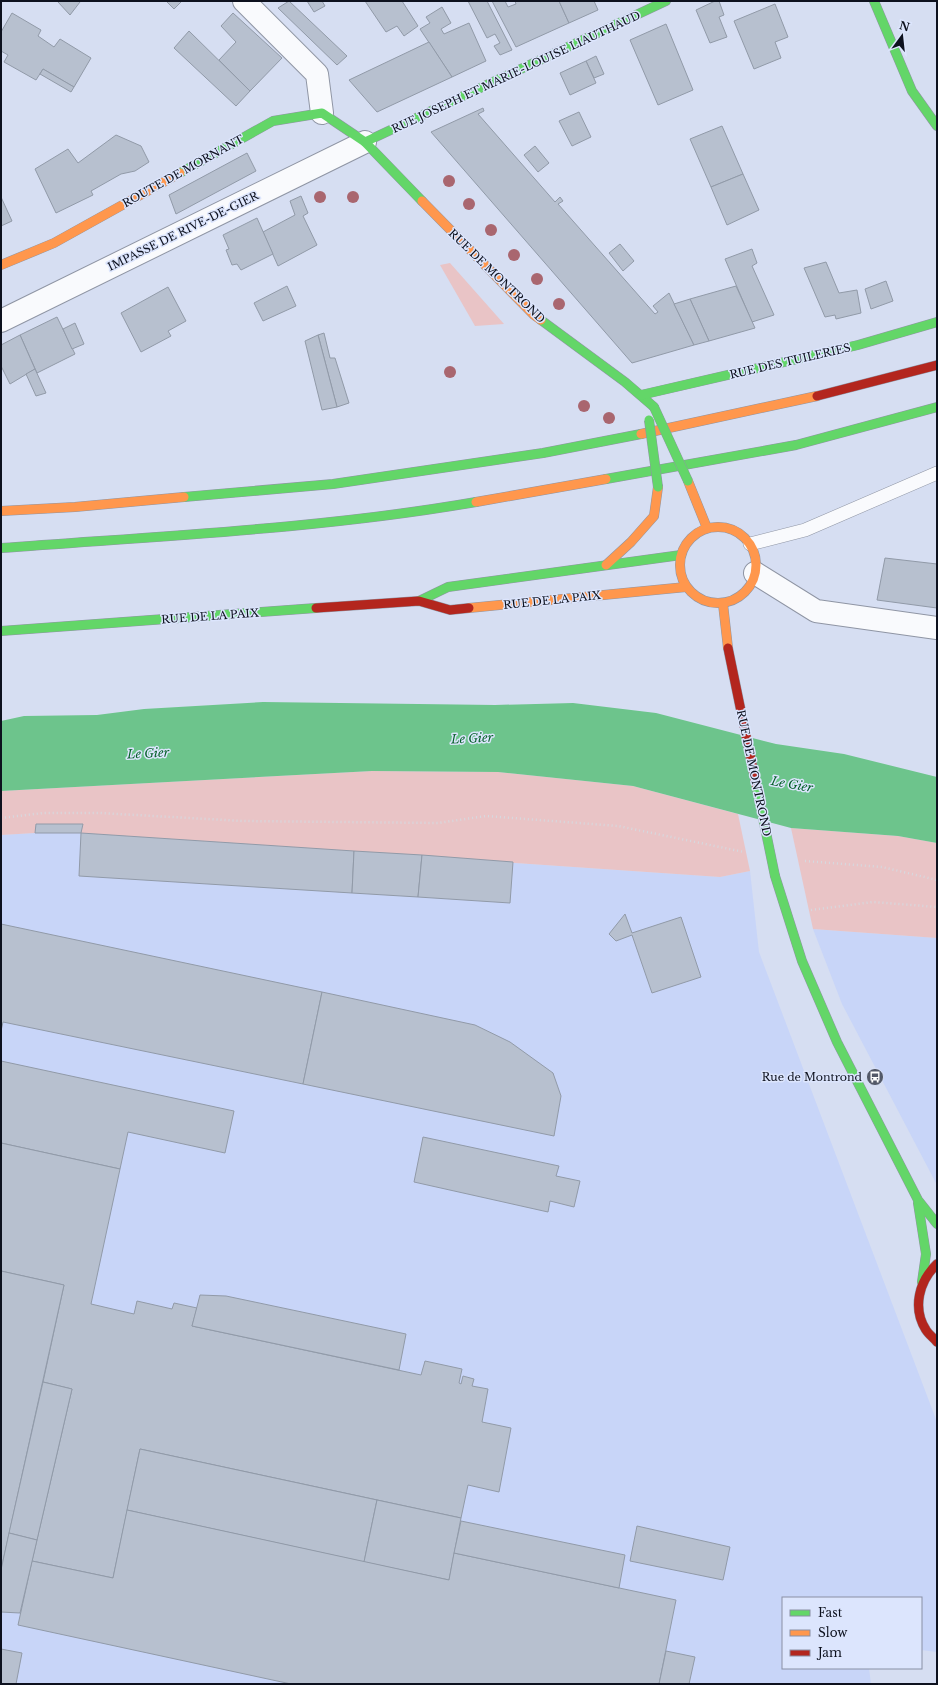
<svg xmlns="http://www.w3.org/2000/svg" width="938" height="1685" viewBox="0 0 938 1685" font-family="'Libre Baskerville',serif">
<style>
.built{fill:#c8d5f8}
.green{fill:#e9c4c6}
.water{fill:#6dc48c}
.building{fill:#b7c0cf;stroke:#919aa8}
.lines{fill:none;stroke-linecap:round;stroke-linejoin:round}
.lane-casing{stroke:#8f95a4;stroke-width:14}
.street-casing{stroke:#8f95a4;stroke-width:24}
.fast-casing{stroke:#8f95a4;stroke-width:10}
.slow-casing{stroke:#8f95a4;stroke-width:10}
.jam-casing{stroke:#8f95a4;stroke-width:10}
.path{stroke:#d6d9df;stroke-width:2.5;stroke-dasharray:1 3;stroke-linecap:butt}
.lane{stroke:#f9fafd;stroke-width:13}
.street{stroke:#f9fafd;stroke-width:22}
.fast{stroke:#63d668;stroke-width:9}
.slow{stroke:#ff974d;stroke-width:9}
.jam{stroke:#b3261e;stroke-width:9}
.fast-bridge-casing{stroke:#8f95a4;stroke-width:10;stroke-linecap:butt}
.jam-bridge-casing{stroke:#8f95a4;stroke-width:10;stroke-linecap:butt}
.fast-bridge{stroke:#63d668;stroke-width:9}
.jam-bridge{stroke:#b3261e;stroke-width:9}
.tree{fill:#a9666f}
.labels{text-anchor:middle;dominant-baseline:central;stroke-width:3;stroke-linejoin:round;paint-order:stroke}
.street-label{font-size:11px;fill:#0d111e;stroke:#dce5fd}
.poi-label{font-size:11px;fill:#0d111e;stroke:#dce5fd;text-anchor:end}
.water-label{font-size:12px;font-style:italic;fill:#005d24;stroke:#dce5fd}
</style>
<rect width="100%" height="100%" fill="#d6def2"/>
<g class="built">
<path d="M36 824H83L82 833 720 877 750 871 759 952 937 1422V1652L921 1650V1598H783V1668H869L871 1684H1V835L34 833Z"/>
<path d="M813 929 937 938V1185L842 1004Z"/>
</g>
<g class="green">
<path d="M450 263 504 324 475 326 440 265Z"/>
<path d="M372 771 498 772 633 786 738 814 750 871 720 877 81 833 82 824H37L35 833 1 835V791Z"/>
<path d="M791 828 898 836 937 843V938L813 929Z"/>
</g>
<path class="water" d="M263 702 495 705 573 703 656 713 776 744 844 754 937 777V843L898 836 791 828 633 786 498 772 372 771 1 791V721L24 716 97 715 144 709Z"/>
<g class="building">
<path d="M60 1H80V2L70 15 58 2Z"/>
<path d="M166 1H182L174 9Z"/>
<path d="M289 1 347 56 337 65 278 8Z"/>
<path d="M307 1H322L325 6 314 12Z"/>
<path d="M365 1H402L418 26 404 36 397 26 386 32Z"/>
<path d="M468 1H487L512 50 500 55 494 46 500 43 495 34 487 38Z"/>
<path d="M492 1H505L508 7 516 4 515 1H559L569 23 516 47Z"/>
<path d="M559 1H594L598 10 569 23Z"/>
<path d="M715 1H719L724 15 719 17 727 37 710 43 696 10Z"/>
<path d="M775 4 788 37 775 42 781 58 754 69 734 21Z"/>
<path d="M442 7 451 23 441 29 444 34 469 23 486 61 452 77 420 29 430 23 426 17Z"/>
<path d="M12 13 41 30 38 36 54 47 60 39 91 58 74 87 43 69 36 80 4 62 8 55 1 51V32Z"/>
<path d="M233 13 282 58 250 91 219 60 236 42 221 26Z"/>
<path d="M666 24 693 90 658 105 630 40Z"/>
<path d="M189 31 250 91 236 106 174 48Z"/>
<path d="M429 42 452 77 377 112 349 80Z"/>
<path d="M596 56 604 74 594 78 586 61Z"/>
<path d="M586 61 596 83 570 95 560 73Z"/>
<path d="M43 69 74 87 71 92 40 74Z"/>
<path d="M483 108 484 111 478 114 555 202 560 197 563 201 558 204 655 314 658 312 653 306 669 293 694 345 632 363 431 132Z"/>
<path d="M579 112 591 137 572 146 559 121Z"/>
<path d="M722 126 743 174 711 187 690 139Z"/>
<path d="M116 135 141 146 149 162 135 171 121 174 91 191 93 195 56 213 35 169 68 149 78 163Z"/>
<path d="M535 146 549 163 538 172 524 155Z"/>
<path d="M247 153 256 171 176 214 169 195Z"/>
<path d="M743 174 759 210 727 225 711 187Z"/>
<path d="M301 196 308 213 303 216 317 245 278 266 263 232 295 215 290 201Z"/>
<path d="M1 197 12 221 1 226Z"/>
<path d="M257 218 273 254 241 270 237 264 232 265 226 250 229 249 223 235Z"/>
<path d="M620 244 634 261 623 271 609 253Z"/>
<path d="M752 249 757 263 752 266 774 315 752 322 725 259Z"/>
<path d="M826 262 839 293 857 290 861 313 836 319 835 315 825 317 804 268Z"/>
<path d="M886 281 893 301 871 309 865 289Z"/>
<path d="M287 286 296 306 263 321 254 303Z"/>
<path d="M736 286 755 328 709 341 690 299Z"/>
<path d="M168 287 186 321 168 331 171 336 141 352 121 313Z"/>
<path d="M690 299 709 341 694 345 674 304Z"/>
<path d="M57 317 75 354 37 373 20 335Z"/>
<path d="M75 323 84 344 72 349 63 329Z"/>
<path d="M324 333 330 358H335L349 403 337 407 318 335Z"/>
<path d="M20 335 35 369 10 384 1 366V345Z"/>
<path d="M318 335 337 407 322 410 305 341Z"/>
<path d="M35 369 46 393 36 396 26 374Z"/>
<path d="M885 558 937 564V608L877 600Z"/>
<path d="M36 824H83L81 833H35Z"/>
<path d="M81 833 354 851 352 893 79 876Z"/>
<path d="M354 851 422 855 418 897 352 893Z"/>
<path d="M422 855 513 862 510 903 418 897Z"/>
<path d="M625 914 632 933 681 917 701 977 652 993 632 935 616 941 609 934Z"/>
<path d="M1 924 322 992 303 1084 3 1022 1 1031Z"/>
<path d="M322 992 475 1025 510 1042 553 1073 561 1096 554 1136 303 1084Z"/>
<path d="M1 1061 234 1111 225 1153 128 1132 120 1169 1 1143Z"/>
<path d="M423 1137 559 1166 556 1176 580 1181 574 1207 550 1201 548 1212 414 1182Z"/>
<path d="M1 1143 120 1169 91 1304 134 1314 137 1301 172 1309 174 1303 197 1308 192 1326 421 1375 425 1361 462 1369 459 1383 461 1384 463 1376 474 1379 472 1386 488 1389 482 1422 511 1428 499 1492 468 1485 461 1518 140 1449 113 1578 32 1561 72 1389 43 1382 64 1285 1 1271Z"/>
<path d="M1 1271 64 1285 1 1570Z"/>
<path d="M200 1295 226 1296 406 1334 399 1370 192 1326Z"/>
<path d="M43 1382 72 1389 37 1540 9 1533Z"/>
<path d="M140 1449 377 1500 364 1562 127 1510Z"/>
<path d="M377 1500 461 1518 449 1580 364 1562Z"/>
<path d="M127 1510 449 1580 454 1553 676 1600 659 1684H291L18 1625 32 1561 113 1578Z"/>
<path d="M461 1521 625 1555 619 1588 454 1553Z"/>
<path d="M637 1526 730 1547 723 1580 630 1561Z"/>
<path d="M9 1533 37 1540 20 1613 1 1612V1570Z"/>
<path d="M1 1649 22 1653 16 1684H1Z"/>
<path d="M666 1651 695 1657 689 1684H659Z"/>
</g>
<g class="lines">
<g class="lane-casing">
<path id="lane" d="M750 544 805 530 937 473"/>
</g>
<g class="street-casing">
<g id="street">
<path d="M244 1 317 74 322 113"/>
<path d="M1 321 365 142"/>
<path d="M755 573 816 611 937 628"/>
</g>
</g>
<g class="fast-casing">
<g id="fast">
<path d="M874 1 912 91 937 126"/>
<path d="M365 142 666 1"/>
<path d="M180 173 273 121 322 113 365 142 422 201"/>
<path d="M541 320 625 382 654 407"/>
<path d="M641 395 858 345 937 322"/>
<path d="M606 479 796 445 937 407"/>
<path d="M184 497 333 484 543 453 641 434"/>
<path d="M1 548C158 536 321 529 476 502"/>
<path d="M419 601 448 587 681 555"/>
<path d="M1 631 316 608"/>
<path d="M775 876 802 961 837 1042 918 1200 937 1224"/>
<path d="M918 1203 926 1254 922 1282"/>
</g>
</g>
<g class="slow-casing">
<g id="slow">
<path d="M422 201 534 315 541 320"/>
<path d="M1 265 54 243 180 173"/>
<path d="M641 434 817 396"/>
<path d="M688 481 707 528"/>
<path d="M476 502 606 479"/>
<path d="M1 511 75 507 184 497"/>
<circle cx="718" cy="565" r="38"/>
<path d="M606 565 631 542 654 516 658 487"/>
<path d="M723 604 728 648"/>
<path d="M469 608 686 587"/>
</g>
</g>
<g class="jam-casing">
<g id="jam">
<path d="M817 396 937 365"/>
<path d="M316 608 419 601 450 610 469 608"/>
<path d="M937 1264C919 1281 912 1308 926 1330 929 1335 934 1338 937 1342"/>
</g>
</g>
<g class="path">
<path d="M1 818 43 813H100L243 821 438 823 486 816 618 826 744 852"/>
<path d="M805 861 882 867 937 880"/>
<path d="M811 910 873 902 937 907"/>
</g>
<use href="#lane" class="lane"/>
<use href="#street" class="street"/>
<use href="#fast" class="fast"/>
<use href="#slow" class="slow"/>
<use href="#jam" class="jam"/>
<g class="fast-bridge-casing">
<g id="fast-bridge">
<path d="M654 407 688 481"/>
<path d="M649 420 658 487"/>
<path d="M756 784 775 876"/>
</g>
</g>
<g class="jam-bridge-casing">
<path id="jam-bridge" d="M728 648 756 784"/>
</g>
<use href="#fast-bridge" class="fast-bridge"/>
<use href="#jam-bridge" class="jam-bridge"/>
</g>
<g class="tree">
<circle cx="449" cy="181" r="6"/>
<circle cx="320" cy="197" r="6"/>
<circle cx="353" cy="197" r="6"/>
<circle cx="469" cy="204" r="6"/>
<circle cx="491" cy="230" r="6"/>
<circle cx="514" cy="255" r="6"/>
<circle cx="537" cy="279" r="6"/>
<circle cx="559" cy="304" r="6"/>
<circle cx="450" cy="372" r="6"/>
<circle cx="584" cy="406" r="6"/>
<circle cx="609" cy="418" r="6"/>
</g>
<defs>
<g id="bus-disc" transform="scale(0.9)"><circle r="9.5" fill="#535968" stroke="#dce5fd"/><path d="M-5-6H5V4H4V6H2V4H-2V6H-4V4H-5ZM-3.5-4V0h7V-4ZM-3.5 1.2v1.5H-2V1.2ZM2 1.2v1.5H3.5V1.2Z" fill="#fff"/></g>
</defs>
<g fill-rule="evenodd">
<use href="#bus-disc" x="875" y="1077"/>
</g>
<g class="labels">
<g class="street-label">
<text transform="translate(516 72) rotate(-25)">RUE JOSEPH ET MARIE-LOUISE LIAUTHAUD</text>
<text transform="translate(183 171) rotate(-29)">ROUTE DE MORNANT</text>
<text transform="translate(183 231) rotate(-26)">IMPASSE DE RIVE-DE-GIER</text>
<text transform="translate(497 276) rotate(44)">RUE DE MONTROND</text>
<text transform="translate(790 361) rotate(-13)">RUE DES TUILERIES</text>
<text transform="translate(552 600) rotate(-6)">RUE DE LA PAIX</text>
<text transform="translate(210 616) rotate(-4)">RUE DE LA PAIX</text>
<text transform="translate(754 773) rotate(78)">RUE DE MONTROND</text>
</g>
<g class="poi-label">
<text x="862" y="1077">Rue de Montrond</text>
</g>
<g class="water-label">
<text transform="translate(472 738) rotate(-3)">Le Gier</text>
<text transform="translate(148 753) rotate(-3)">Le Gier</text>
<text transform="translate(792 784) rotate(10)">Le Gier</text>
</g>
</g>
<rect width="938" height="1685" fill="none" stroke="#0d111e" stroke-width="4"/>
<rect x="782" y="1597" width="140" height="72" fill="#dce5fd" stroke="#8990a4"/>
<rect x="790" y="1610" width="20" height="6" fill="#63d668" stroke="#8990a4"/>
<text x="818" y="1617" font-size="12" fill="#0d111e">Fast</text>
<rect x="790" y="1630" width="20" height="6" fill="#ff974d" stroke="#8990a4"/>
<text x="818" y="1637" font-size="12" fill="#0d111e">Slow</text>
<rect x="790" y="1650" width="20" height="6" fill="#b3261e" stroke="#8990a4"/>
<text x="818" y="1657" font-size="12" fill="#0d111e">Jam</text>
<g transform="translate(902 36) rotate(15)" stroke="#dce5fd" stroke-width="3" paint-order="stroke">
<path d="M0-3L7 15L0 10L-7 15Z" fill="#0d111e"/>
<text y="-6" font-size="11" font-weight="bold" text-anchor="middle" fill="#0d111e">N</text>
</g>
</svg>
